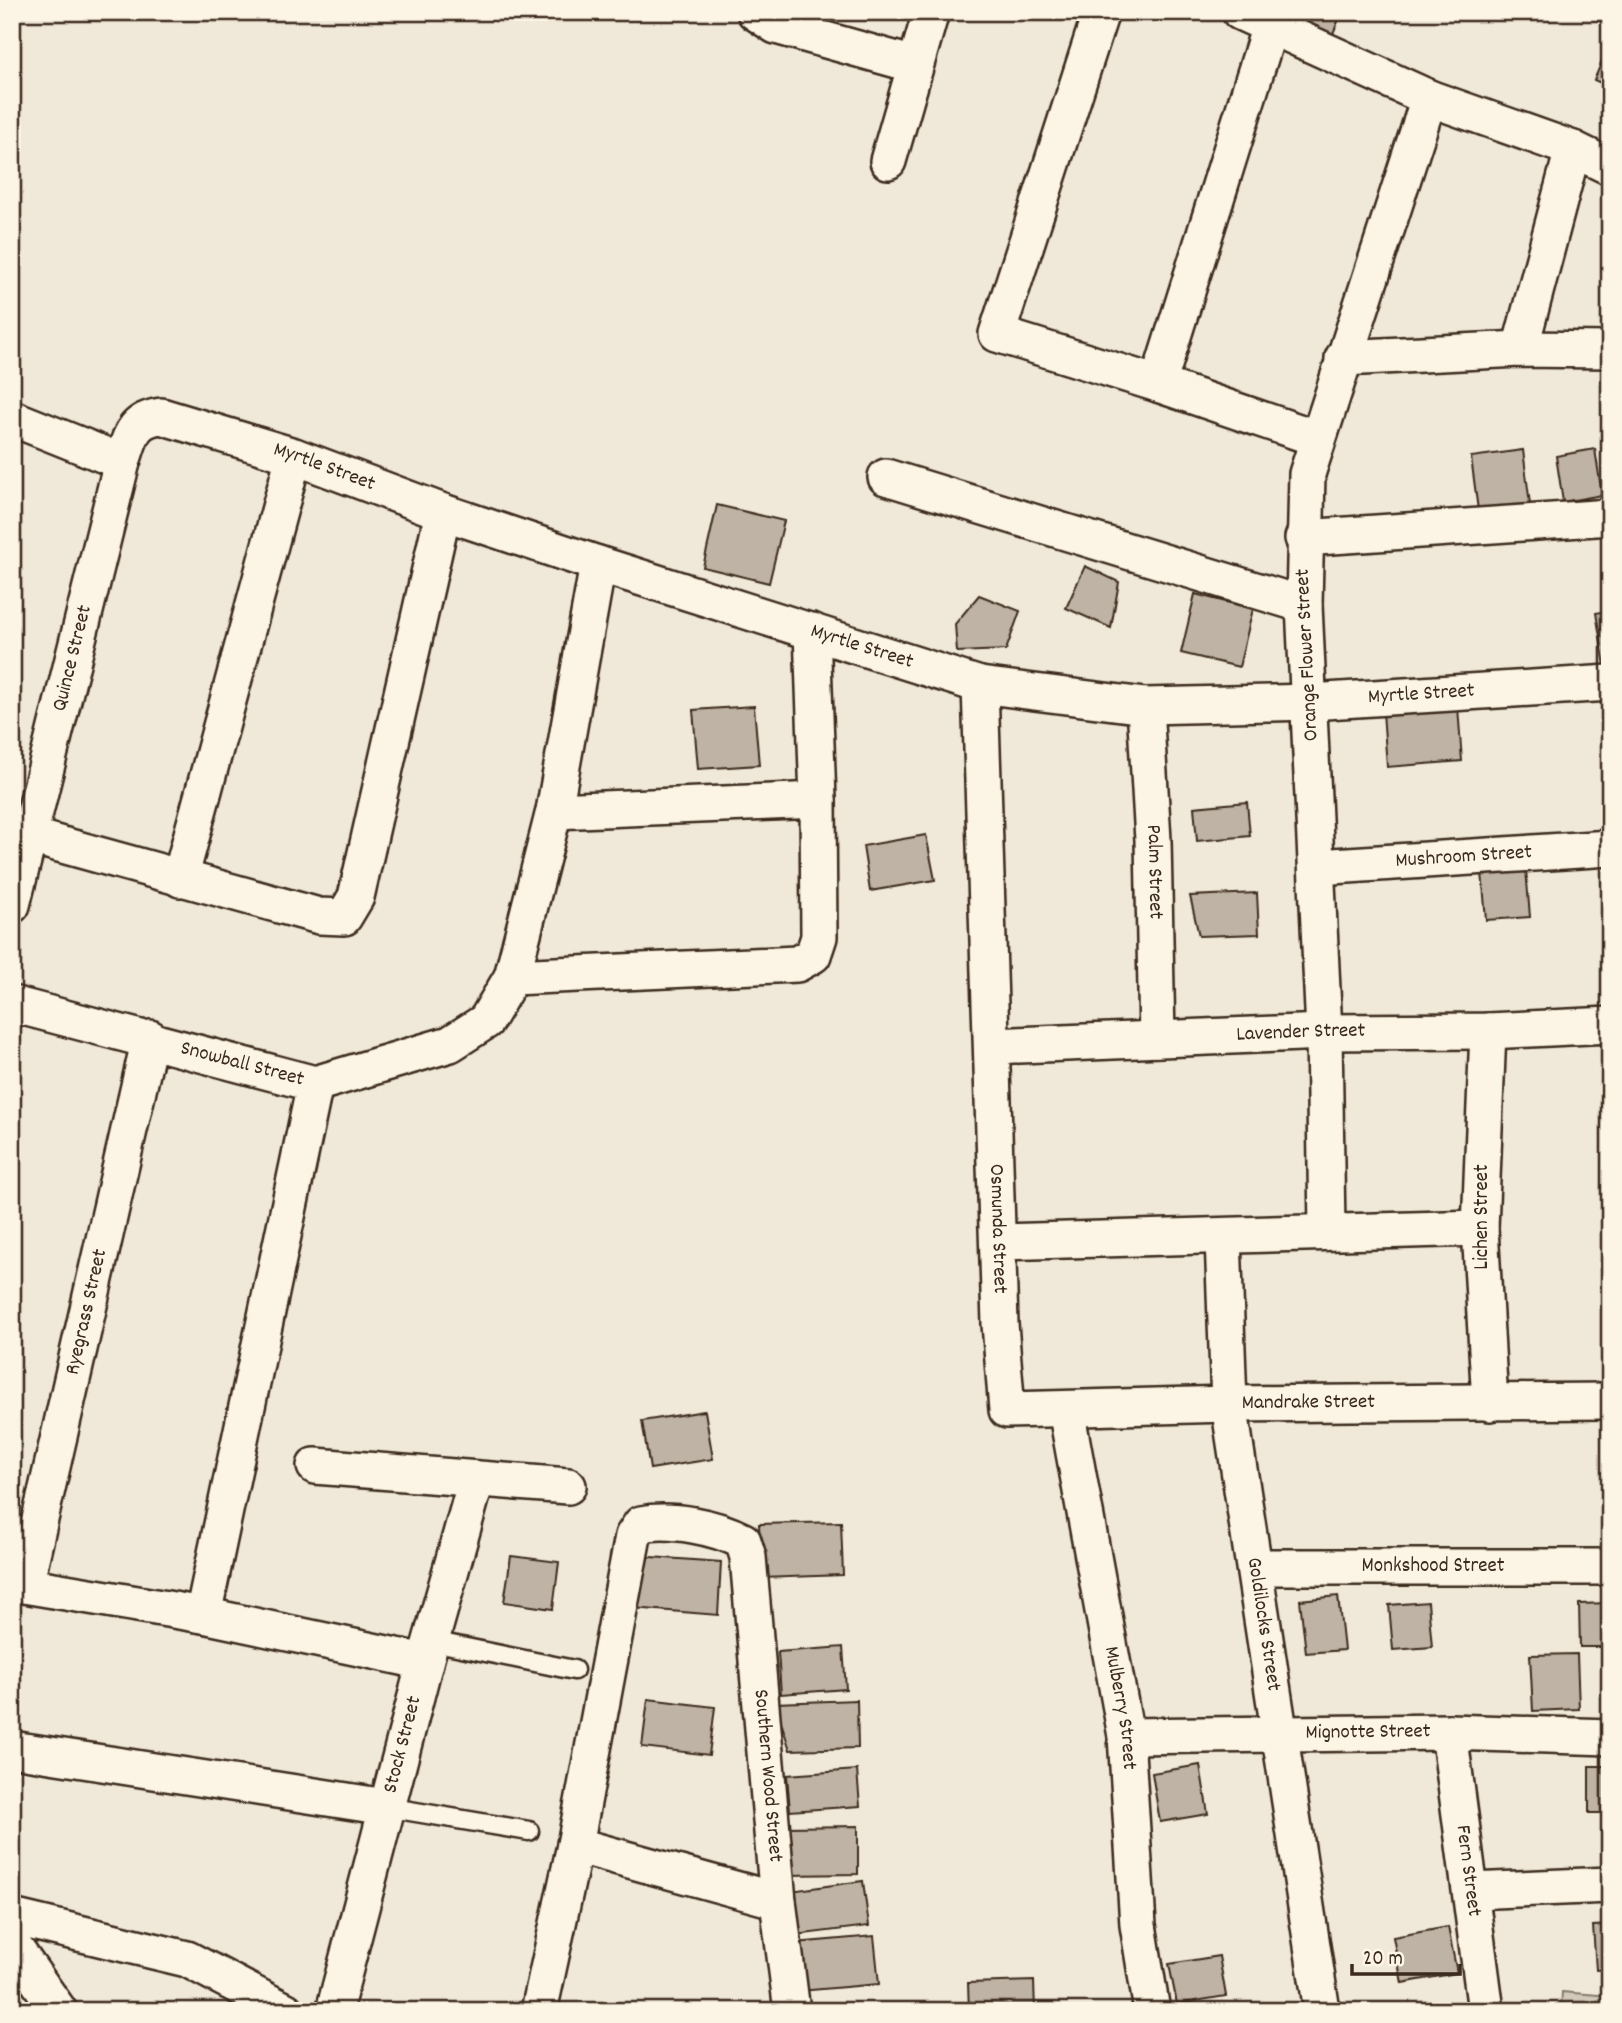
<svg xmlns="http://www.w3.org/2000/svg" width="1622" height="2023" viewBox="0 0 1622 2023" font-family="Dekko,sans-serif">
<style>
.green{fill:#d2c9ba;stroke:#867a6c;stroke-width:2}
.building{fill:#beb3a4;stroke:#3b2a1e;stroke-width:2}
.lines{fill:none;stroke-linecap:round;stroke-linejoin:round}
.service-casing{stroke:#3b2a1e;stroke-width:23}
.minor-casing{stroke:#3b2a1e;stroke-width:40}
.service{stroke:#fcf5e5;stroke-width:18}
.minor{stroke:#fcf5e5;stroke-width:35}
.labels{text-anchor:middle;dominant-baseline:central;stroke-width:5;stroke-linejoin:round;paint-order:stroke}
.street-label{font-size:21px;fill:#3b2a1e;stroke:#fcf5e5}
</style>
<rect width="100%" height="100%" fill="#f0e9d9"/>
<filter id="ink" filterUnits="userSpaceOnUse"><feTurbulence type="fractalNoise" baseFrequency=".0143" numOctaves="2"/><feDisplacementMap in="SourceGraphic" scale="14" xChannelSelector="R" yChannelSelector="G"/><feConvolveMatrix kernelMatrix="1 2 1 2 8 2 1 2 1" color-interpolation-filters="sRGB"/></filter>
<g filter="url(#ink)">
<path class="green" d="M1562 1992 1610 1996V2011H1561Z"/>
<g class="building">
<path d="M1299 12H1342L1332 36 1296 19Z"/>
<path d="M1610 43V87L1594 80Z"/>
<path d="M1595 449 1602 495 1563 502 1556 456Z"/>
<path d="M1523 450 1531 512 1479 518 1471 457Z"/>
<path d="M717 505 784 521 769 583 703 567Z"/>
<path d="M1085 566 1119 582 1111 628 1066 608Z"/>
<path d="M1195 594 1253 609 1239 667 1181 653Z"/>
<path d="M979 595 1020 611 1006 650 957 652 955 624Z"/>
<path d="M1610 610V665L1605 666 1596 613Z"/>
<path d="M754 706 759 765 698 769 693 710Z"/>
<path d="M1458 707 1462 761 1387 767 1383 712Z"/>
<path d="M1247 802 1250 836 1197 841 1194 807Z"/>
<path d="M926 835 935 880 870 891 863 846Z"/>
<path d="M1526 869 1530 917 1486 920 1482 872Z"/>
<path d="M1257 893 1259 934 1199 936 1190 896Z"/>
<path d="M705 1411 713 1459 650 1469 642 1421Z"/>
<path d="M841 1522 843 1575 762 1578 759 1524Z"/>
<path d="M511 1556 559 1562 553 1609 504 1602Z"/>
<path d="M636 1556 721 1562 718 1615 633 1608Z"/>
<path d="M1338 1596 1344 1650 1306 1653 1300 1600Z"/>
<path d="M1428 1602 1432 1647 1393 1650 1389 1605Z"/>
<path d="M1610 1603V1647H1580L1579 1604Z"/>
<path d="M843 1647 846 1689 781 1694 778 1652Z"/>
<path d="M1577 1654 1579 1709 1533 1711 1530 1655Z"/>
<path d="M648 1699 715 1707 709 1755 642 1747Z"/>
<path d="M857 1700 858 1748 790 1750 775 1703Z"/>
<path d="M1200 1765 1208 1814 1160 1822 1152 1773Z"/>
<rect x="1589" y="1766" width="21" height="47"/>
<path d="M857 1770 860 1806 790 1811 787 1775Z"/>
<path d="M858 1826V1874L785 1875 784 1827Z"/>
<path d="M863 1881 869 1926 796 1935 790 1891Z"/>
<path d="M1610 1925V1969L1596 1970 1593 1926Z"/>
<path d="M1448 1927 1457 1973 1402 1983 1393 1937Z"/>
<path d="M874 1936 879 1984 800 1991 795 1943Z"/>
<path d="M1219 1956 1226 1996 1177 2004 1169 1964Z"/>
<path d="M1034 1981 1035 2011H969L968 1983Z"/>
</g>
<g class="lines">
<g class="service-casing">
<g id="service">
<path d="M432 1641 574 1670"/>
<path d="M386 1807 529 1831"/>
</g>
</g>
<g class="minor-casing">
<g id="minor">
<path d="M755 12 776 26 915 65"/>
<path d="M1101 12 997 334 1158 384 1316 438"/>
<path d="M1240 12 1429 98 1573 149 1610 167"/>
<path d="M888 161 931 12"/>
<path d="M1520 349 1573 149"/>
<path d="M1343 358 1520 349 1610 350"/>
<path d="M1158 384 1270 26"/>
<path d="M12 418 122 462"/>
<path d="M886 477 1304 605"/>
<path d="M1303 538 1610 517"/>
<path id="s1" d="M980 685 1000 1324 1007 1410 1229 1404 1610 1401"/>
<path id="s2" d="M1145 706 1153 840 1157 1039"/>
<path d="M554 811 818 800"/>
<path d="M12 831 319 916 344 917 356 897 443 512"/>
<path id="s3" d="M1317 867 1610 848"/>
<path d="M180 879 294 456"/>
<path id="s4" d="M12 905 122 462C131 437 131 420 161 416L294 456 443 512 598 564 980 685 1145 706 1310 702 1610 683"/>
<path d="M512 977 797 964 813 955 819 937 818 800 812 631"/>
<path id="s5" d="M12 1004 315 1084 450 1044 486 1021 512 977 554 811 598 564"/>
<path d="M1488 1031 1480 1228 1490 1403"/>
<path id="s6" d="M993 1046 1324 1032 1488 1031 1610 1025"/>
<path d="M1327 1232 1324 1032 1304 605 1307 474 1429 98"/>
<path id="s7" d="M1223 1237 1229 1404 1322 2011"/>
<path d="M998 1242 1480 1228"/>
<path id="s8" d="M1066 1409 1126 1736 1138 1925 1152 2011"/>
<path d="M315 1466 568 1486"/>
<path id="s9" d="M1256 1567H1610"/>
<path d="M12 1583 203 1615 425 1662"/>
<path id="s10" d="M25 1585 150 1038"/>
<path d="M203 1615 315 1084"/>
<path id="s11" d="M1449 1732 1486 2011"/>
<path id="s12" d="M1126 1736 1449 1732 1610 1737"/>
<path d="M12 1749 386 1807"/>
<path d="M575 1845 778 1901"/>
<path d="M1471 1891 1610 1885"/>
<path d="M12 1917 187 1959 286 2011"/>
<path d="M12 1944 59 2011"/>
<path id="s13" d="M334 2011 425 1662 476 1481"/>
<path id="s14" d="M539 2011 575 1845 633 1536 641 1524C671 1518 716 1527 743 1541L748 1557 778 1901 792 2011"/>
</g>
</g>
<use href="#service" class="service"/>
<use href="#minor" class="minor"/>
</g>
</g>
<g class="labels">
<g class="street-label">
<text stroke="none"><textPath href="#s4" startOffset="693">Myrtle Street</textPath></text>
<text stroke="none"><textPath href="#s4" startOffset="1260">Myrtle Street</textPath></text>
<text transform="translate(1308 655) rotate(-93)">Orange Flower Street</text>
<text stroke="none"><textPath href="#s4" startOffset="254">Quince Street</textPath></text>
<text stroke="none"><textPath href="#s4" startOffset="1827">Myrtle Street</textPath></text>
<text stroke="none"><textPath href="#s3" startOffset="147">Mushroom Street</textPath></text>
<text stroke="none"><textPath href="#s2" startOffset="166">Palm Street</textPath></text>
<text stroke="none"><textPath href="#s6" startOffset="308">Lavender Street</textPath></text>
<text stroke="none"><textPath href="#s5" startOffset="238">Snowball Street</textPath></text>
<text transform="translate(1483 1217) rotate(-90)">Lichen Street</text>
<text stroke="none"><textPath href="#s1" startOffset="544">Osmunda Street</textPath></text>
<text stroke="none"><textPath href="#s10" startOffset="280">Ryegrass Street</textPath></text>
<text stroke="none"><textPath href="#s1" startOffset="1027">Mandrake Street</textPath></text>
<text stroke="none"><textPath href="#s9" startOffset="177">Monkshood Street</textPath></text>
<text stroke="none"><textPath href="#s7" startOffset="390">Goldilocks Street</textPath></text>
<text stroke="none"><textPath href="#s8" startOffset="304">Mulberry Street</textPath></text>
<text stroke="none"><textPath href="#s12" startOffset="242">Mignotte Street</textPath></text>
<text stroke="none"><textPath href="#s13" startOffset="275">Stock Street</textPath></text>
<text stroke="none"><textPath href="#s14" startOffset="840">Southern Wood Street</textPath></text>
<text stroke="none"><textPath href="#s11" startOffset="140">Fern Street</textPath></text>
</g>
</g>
<rect width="1622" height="2023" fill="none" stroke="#fcf5e5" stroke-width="42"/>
<rect x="21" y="21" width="1580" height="1981" fill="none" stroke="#3b2a1e" stroke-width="2.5" filter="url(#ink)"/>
<path d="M1352 1964v10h108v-10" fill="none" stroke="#3b2a1e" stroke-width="3.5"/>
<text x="1363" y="1964" font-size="21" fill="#3b2a1e" stroke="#fcf5e5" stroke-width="5" paint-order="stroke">20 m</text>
</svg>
